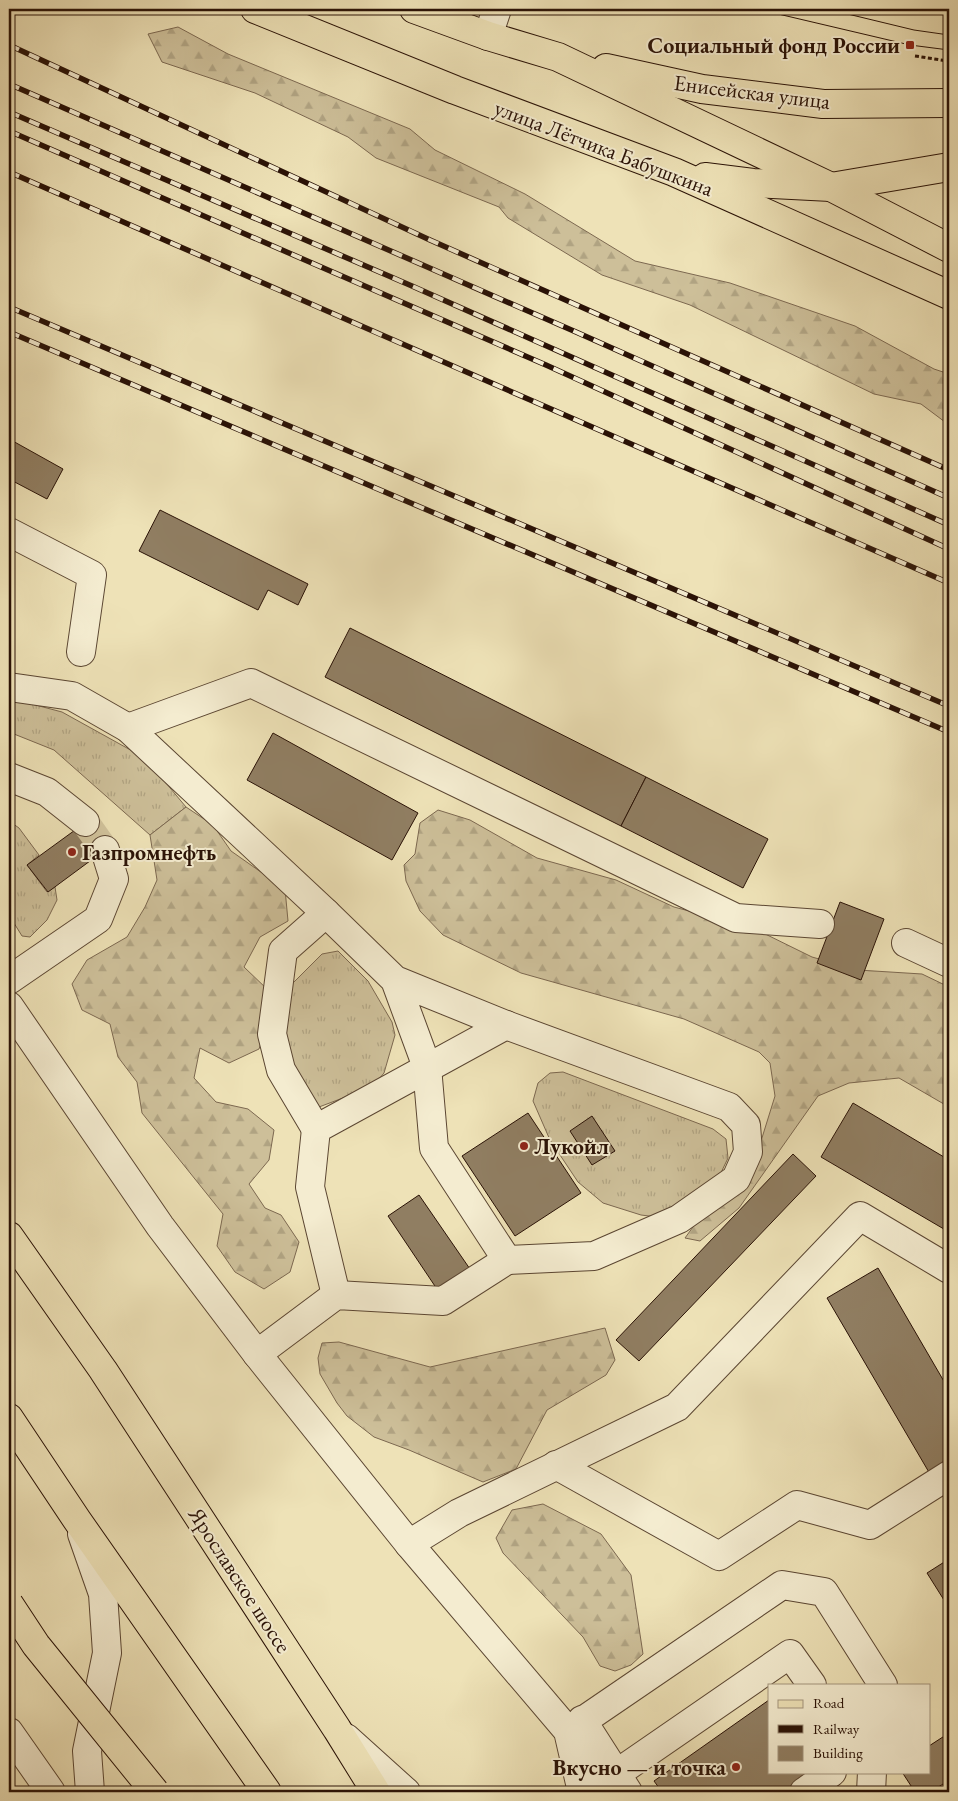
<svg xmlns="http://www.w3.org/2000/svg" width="958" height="1801" viewBox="0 0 958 1801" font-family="'EB Garamond',serif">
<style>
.grass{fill:url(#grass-tufts);stroke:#7c6850}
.forest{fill:url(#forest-firs);stroke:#7c6850}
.building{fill:#907e62;stroke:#2a1206}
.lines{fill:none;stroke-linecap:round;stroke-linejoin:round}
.minor-tunnel{stroke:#d1c39c;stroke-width:28;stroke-dasharray:28 14;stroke-linecap:butt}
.minor-casing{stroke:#5b4632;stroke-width:30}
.major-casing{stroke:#2a1206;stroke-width:30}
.path{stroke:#2a1206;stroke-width:3;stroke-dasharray:4 2.5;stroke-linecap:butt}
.minor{stroke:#f4ecd0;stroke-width:28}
.major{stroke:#eee2b7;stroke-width:28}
.tram{stroke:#2a1206;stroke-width:1}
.rail-casing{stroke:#2a1206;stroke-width:5.5}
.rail{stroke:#f4ecd0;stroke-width:4;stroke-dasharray:11;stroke-linecap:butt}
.major-bridge-casing{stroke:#2a1206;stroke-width:30;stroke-linecap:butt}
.major-bridge{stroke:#eee2b7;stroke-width:28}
.poi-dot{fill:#8f2418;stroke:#f4ecd0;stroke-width:2}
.labels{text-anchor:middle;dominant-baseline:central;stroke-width:4;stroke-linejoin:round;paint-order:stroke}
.poi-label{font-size:22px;font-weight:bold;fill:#2a1206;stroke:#f4ecd0;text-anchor:end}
.street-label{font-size:22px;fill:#2a1206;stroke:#f4ecd0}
</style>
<defs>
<pattern id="grass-tufts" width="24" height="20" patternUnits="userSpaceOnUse" patternTransform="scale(1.25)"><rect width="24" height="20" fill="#cdbf99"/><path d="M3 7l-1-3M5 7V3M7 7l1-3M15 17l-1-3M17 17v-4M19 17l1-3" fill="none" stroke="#b0a382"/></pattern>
<pattern id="forest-firs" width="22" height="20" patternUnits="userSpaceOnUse" patternTransform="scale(1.25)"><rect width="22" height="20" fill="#cdbf99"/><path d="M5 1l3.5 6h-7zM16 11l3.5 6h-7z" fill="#b0a382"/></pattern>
</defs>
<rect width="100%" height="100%" fill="#eee2b7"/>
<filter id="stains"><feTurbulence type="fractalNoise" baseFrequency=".004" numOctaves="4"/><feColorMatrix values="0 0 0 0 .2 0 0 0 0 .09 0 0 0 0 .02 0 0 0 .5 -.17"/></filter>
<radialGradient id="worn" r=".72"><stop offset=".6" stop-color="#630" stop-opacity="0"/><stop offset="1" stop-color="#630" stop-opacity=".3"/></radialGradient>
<g class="grass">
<path d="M9 698 62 712 145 758 186 807 150 835 54 750 9 732Z"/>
<path d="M9 821 19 828 39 855 27 865 47 892 55 887 57 900 47 920 30 937 22 936 9 915Z"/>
<path d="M338 951 368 981 392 1022 395 1035 384 1073 372 1087 319 1107 304 1108 283 1028 292 984 322 954Z"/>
<path d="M563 1072 713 1129 726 1139 728 1158 717 1181 657 1217 641 1215 603 1203 578 1182 550 1140 533 1101 538 1083 550 1073Z"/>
</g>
<g class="forest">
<path d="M178 27 228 54 410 129 435 150 525 194 635 261 730 283 855 326 934 369 949 374V425L921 404 874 394 690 305 602 275 508 218 499 207 376 158 348 137 255 93 162 62 148 34Z"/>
<path d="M186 807 213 825 231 851 285 889 288 921 260 937 244 967 268 990V1022L259 1049 229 1063 200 1048 194 1078 216 1102 248 1109 274 1130 269 1160 249 1184 265 1208 281 1215 299 1242 290 1272 264 1289 235 1272 217 1246 223 1214 142 1113 137 1082 118 1057 110 1024 82 1010 72 984 87 960 127 937 145 907 157 880 150 835Z"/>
<path d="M438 810 470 820 537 858 616 880 674 907 753 928 812 957 858 970 922 974 949 987V1107L899 1078 849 1083 818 1096 739 1208 700 1241 685 1238 703 1213 752 1170 775 1096 770 1063 759 1052 684 1019 521 973 443 935 420 911 406 881 404 865 415 854 420 823Z"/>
<path d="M605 1328 615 1360 606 1375 547 1410 516 1469 483 1482 409 1450 374 1437 347 1416 337 1403 320 1374 318 1358 322 1343 339 1342 430 1367Z"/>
<path d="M543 1504 601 1534 631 1575 643 1654 631 1665 615 1671 600 1666 583 1637 503 1553 496 1538 512 1510Z"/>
</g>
<g class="building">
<path d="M11 440 63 469 47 499 9 479V445Z"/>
<path d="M160 510 308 584 298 605 268 590 258 610 139 551Z"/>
<path d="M350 628 646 777 621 826 325 677Z"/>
<path d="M273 733 418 813 392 860 247 780Z"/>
<path d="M646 777 768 839 743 888 621 826Z"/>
<path d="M93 817 113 844 48 892 27 865Z"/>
<path d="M840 902 884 919 861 980 817 963Z"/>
<path d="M853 1103 949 1160V1232L821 1157Z"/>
<path d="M528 1113 581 1193 515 1236 462 1156Z"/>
<path d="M592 1116 615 1151 592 1165 570 1131Z"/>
<path d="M793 1154 816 1176 639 1361 616 1340Z"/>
<path d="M419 1195 481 1285 449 1307 388 1216Z"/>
<path d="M878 1268 949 1390V1463L930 1474 827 1298Z"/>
<path d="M949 1559V1608L927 1573Z"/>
<path d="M769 1700V1772H818L790 1792H662L654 1781Z"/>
<path d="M949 1733V1780L931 1792H915L902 1772H929V1746Z"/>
</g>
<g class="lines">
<path class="minor-tunnel" d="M85 822 105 850"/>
<g class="minor-casing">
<g id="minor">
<path d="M488 36 497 9"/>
<path d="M9 532 92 575 81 652"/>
<path d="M9 687 72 696 128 728 326 913 395 980 506 1025 729 1107 746 1125 748 1152 736 1179 679 1219 594 1256 507 1260 434 1148 427 1067 395 980"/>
<path d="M128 728 251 683 736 918 820 924"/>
<path d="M9 777 47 792 85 822"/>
<path d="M906 943 949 963"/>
<path d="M9 980 98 919 114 879 105 850"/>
<path d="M9 1006 160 1226 257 1354 409 1544 568 1731 582 1792"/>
<path d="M316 1129 281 1070 272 1034 283 951 326 913"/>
<path d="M336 1295 310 1187 316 1129 506 1025"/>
<path d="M257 1354 336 1295 443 1301 507 1260"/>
<path d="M556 1465 719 1556 797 1505 870 1525 949 1475"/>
<path d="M82 1534 103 1594 107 1653 87 1751 90 1792"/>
<path d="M409 1544 459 1513 677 1407 860 1216 949 1269"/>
<path d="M582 1720 628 1792"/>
<path d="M568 1731 782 1585 824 1592 883 1685"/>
<path d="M9 1732 51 1792"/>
<path d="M346 1738 406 1792"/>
<path d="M581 1754 604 1792"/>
<path d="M616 1774 790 1654 812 1685"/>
<path d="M804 1792 832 1772"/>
<path d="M871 1792 872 1772"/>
</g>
</g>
<g class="major-casing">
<g id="major">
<path d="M255 9 455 90 674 172 949 295"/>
<path d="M414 9 488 36 558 57 831 187 949 248"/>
<path d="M606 68 702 89 823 104 949 103"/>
<path d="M705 177 753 183 831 187 949 167"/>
<path d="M9 1236 103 1370 337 1729 376 1792"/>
<path d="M9 1418 77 1520 267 1792"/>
</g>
</g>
<g class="path">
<path d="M905 9 928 12 927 9"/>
<path d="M915 56 948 61"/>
</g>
<use href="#minor" class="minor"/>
<use href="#major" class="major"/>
<g class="tram">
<path d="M757 9 910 45 949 50"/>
<path d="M827 9 914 30 949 35"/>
</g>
<g class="rail-casing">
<g id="rail">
<path d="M9 45 430 240 949 470"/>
<path d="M9 84 576 332 949 498"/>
<path d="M9 112 412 286 949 525"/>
<path d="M9 131 546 365 949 549"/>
<path d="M9 172 949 583"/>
<path d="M9 307 949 706"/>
<path d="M9 332 949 732"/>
</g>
</g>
<use href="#rail" class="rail"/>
<g class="major-bridge-casing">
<path id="major-bridge" d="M9 1604 36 1645 155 1792"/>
</g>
<use href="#major-bridge" class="major-bridge"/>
</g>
<g class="poi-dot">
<rect x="905" y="40" width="10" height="10" rx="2.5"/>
<circle cx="72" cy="852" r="5"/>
<circle cx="524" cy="1146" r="5"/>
<circle cx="736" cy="1767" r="5"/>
</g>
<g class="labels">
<g class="poi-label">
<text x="900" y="45">Социальный фонд России</text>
<text x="82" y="852" text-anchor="start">Газпромнефть</text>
<text x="534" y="1146" text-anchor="start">Лукойл</text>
<text x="726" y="1767">Вкусно — и точка</text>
</g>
<g class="street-label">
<text transform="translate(752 92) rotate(7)">Енисейская улица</text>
<text transform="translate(604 148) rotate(21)">улица Лётчика Бабушкина</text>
<text transform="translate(240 1580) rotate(57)">Ярославское шоссе</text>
</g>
</g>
<rect width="958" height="1801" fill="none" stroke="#eee2b7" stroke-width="30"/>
<rect x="10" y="10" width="938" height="1781" fill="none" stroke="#2a1206" stroke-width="2.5"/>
<rect x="15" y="15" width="928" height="1771" fill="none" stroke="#2a1206"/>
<rect x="768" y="1684" width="162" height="90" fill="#f4ecd0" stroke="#a3957f"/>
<rect x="778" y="1700" width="25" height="8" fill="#eee2b7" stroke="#a3957f"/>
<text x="813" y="1708" font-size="15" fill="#2a1206">Road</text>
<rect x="778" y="1725" width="25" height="8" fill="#2a1206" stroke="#a3957f"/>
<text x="813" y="1734" font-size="15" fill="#2a1206">Railway</text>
<rect x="778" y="1746" width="25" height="15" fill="#907e62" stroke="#a3957f"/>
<text x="813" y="1758" font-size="15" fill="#2a1206">Building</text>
<rect width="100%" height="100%" filter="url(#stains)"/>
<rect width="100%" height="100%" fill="url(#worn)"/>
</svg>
